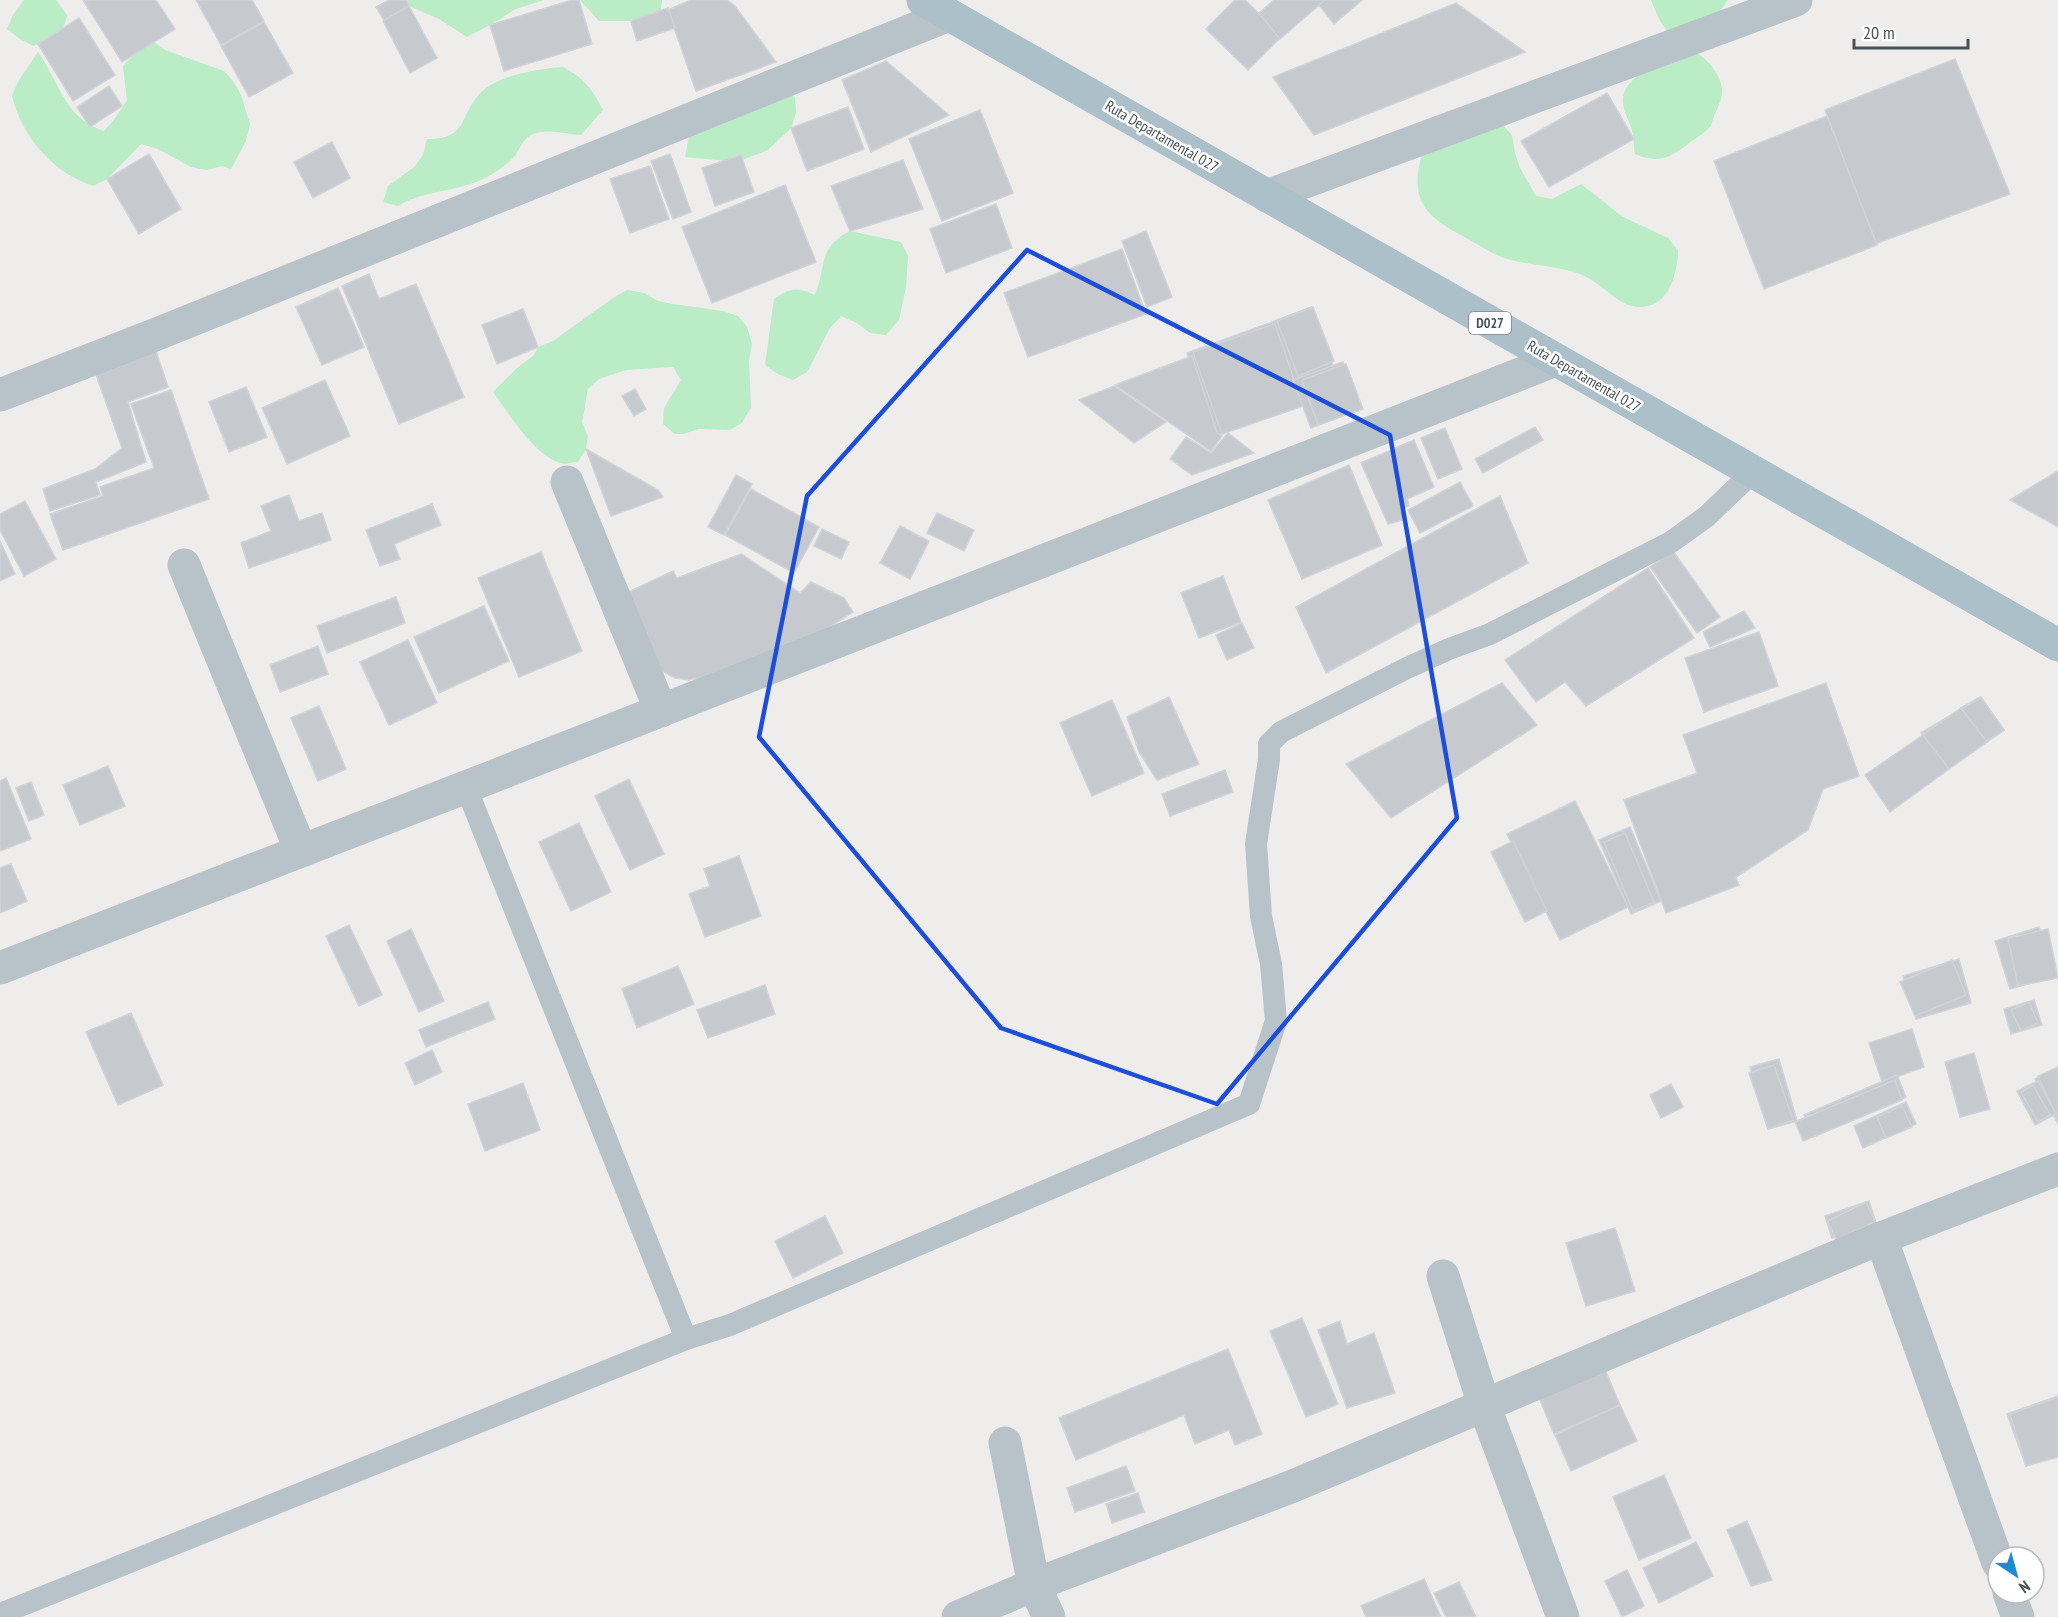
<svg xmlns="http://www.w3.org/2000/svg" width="2058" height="1617" viewBox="0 0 2058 1617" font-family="'PT Sans Narrow',sans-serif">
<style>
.green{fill:#baecc6}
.building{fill:#c6cacf;stroke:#d0d3d8;stroke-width:1.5}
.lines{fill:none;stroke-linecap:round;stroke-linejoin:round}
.service{stroke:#b7c3c8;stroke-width:22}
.minor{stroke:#b7c3c8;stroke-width:33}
.primary{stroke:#acc0ca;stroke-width:33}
.marked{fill:none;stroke:#1d4ed8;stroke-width:4.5;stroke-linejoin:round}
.labels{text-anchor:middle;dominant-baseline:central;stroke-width:5;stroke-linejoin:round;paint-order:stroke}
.shield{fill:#fff;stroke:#7d868a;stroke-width:1.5}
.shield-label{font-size:14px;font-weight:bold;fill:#455258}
.street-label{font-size:15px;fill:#455258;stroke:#fff}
</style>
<rect width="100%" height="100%" fill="#efecec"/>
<g class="green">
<path d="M24 0H56L67 15C63 36 52 38 34 46L20 39 7 29 13 15Z"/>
<path d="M406 0H544L516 9 490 25 467 37 439 19 409 6Z"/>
<path d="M580 0H662L661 10 631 21H599Z"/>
<path d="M1651 0H1728L1718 14 1669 34 1659 19Z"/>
<path d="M152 41 165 50 224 71 234 82 241 95 250 124 246 141 231 169 222 166 207 170 191 167 158 149 141 144 107 179 93 186C53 173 21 136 12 95L19 80 38 52C60 83 64 118 104 131L114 120 127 100 123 66 138 50Z"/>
<path d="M1694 52C1709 58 1727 82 1721 99 1718 109 1713 116 1711 126 1706 132 1699 136 1692 141 1672 156 1661 165 1635 154 1633 146 1635 139 1632 131 1630 122 1624 113 1623 104 1620 72 1671 61 1694 52Z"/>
<path d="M563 67C583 77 593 90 603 110L581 135C566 134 550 129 536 133 524 136 521 147 515 156 508 164 494 173 485 178 458 192 424 190 398 206L383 202 388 186 414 167 423 155 427 139C472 140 458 109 486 88 506 74 538 69 563 67Z"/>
<path d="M781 89 795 97 796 113 791 128 768 150 737 162 685 157 691 126Z"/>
<path d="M1502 124 1512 135 1515 153 1520 168 1536 196 1552 199 1581 184 1623 217 1668 238 1678 250C1678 269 1671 301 1648 306 1621 313 1604 283 1580 274 1556 265 1529 266 1504 258 1491 253 1480 246 1468 239 1428 218 1408 203 1422 154Z"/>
<path d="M850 231 901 242 908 256 906 287 899 320 886 335 870 333 857 323 841 316 830 328 807 372 793 380 778 374 765 365 774 299C791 287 797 287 815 295 827 265 817 248 850 231Z"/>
<path d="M627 290 644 293 658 301 673 304 723 311 738 316 747 327 752 344 749 361 751 408 742 423 730 430 699 429 683 434H675L663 424 664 408 681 380 673 367 626 370 599 379 588 389 582 422 588 436 586 449 578 462C573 462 565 465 560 463 533 454 509 414 493 392L517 368 534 355 538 347 553 341 613 298Z"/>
</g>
<g class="building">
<path d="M83 0H156L175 29 122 62Z"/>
<path d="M196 0H252L264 21 221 45Z"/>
<path d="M389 0H406L409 6 384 20 376 7Z"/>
<path d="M572 0H579L592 44 504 71 490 25Z"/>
<path d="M691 0H727L735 6 776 62 696 91 668 10Z"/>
<path d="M1235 0H1245L1282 36 1248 70 1206 29Z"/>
<path d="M1274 0H1325L1280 39 1259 13Z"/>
<path d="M1325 0H1362L1334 24 1319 5Z"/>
<path d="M1456 3 1525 52 1314 135 1273 77Z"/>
<path d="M409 6 437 58 410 73 383 21Z"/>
<path d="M668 8 675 28 637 41 631 21Z"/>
<path d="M79 18 115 75 73 101 38 44Z"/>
<path d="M264 22 293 73 249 97 221 46Z"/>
<path d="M1955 59 2010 194 1875 244 1825 110Z"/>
<path d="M886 61 949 115 871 152 842 80Z"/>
<path d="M109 86 122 106 90 127 77 107Z"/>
<path d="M1607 93 1634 139 1549 187 1521 141Z"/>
<path d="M848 107 864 149 807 171 791 128Z"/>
<path d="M980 110 1013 193 942 221 909 139Z"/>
<path d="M1827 116 1877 245 1764 289 1714 161Z"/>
<path d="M332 142 350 178 313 198 294 162Z"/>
<path d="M149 154 181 209 139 234 107 179Z"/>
<path d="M670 154 691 212 673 219 651 161Z"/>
<path d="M741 155 754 192 715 206 702 168Z"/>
<path d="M903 160 923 209 850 231 831 186Z"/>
<path d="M650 166 669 219 630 233 610 179Z"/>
<path d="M785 185 816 262 712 303 682 227Z"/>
<path d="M996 204 1012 248 946 273 930 229Z"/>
<path d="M1146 231 1172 297 1147 307 1122 241Z"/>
<path d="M1122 249 1146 314 1028 357 1004 293Z"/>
<path d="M369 274 379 299 416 284 464 397 399 424 342 286Z"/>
<path d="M338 288 364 347 322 365 296 307Z"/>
<path d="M1311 307 1333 366 1293 380 1272 322Z"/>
<path d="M1313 307 1334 361 1298 376 1277 321Z"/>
<path d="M523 309 538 347 497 364 482 325Z"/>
<path d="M1272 322 1301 403 1218 435 1187 353Z"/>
<path d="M1275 324 1303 406 1222 434 1193 352Z"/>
<path d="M155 348 168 387 128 402 146 462 96 482 100 495 50 511 43 489 95 469 122 448 94 369Z"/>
<path d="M1192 356 1217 433 1222 436 1211 451 1115 385Z"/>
<path d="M1343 362 1360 409 1311 428 1293 380Z"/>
<path d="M1346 364 1363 409 1318 425 1302 380Z"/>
<path d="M325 380 350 436 287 464 262 408Z"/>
<path d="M1114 386 1166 422 1134 443 1079 400Z"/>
<path d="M246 387 267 437 229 452 209 402Z"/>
<path d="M635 389 646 409 634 416 622 396Z"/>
<path d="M171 390 209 499 63 550 50 514 103 496 100 487 154 468 131 404Z"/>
<path d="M1535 427 1543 440 1483 473 1475 459Z"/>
<path d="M1445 428 1462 469 1438 479 1421 438Z"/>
<path d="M1228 433 1254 453 1192 475 1170 459 1186 437 1211 453Z"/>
<path d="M1414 440 1434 487 1407 499 1409 505 1403 509 1406 519 1388 524 1361 463Z"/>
<path d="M586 449 658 490 663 497 611 516Z"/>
<path d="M1349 465 1382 545 1302 579 1268 500Z"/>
<path d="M2058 471V527L2010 500Z"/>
<path d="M736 475 752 484 724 535 708 527Z"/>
<path d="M1460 482 1473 506 1420 533 1408 510Z"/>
<path d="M751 489 819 527 794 573 725 535Z"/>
<path d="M289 495 299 521 322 513 331 540 249 568 241 543 271 531 261 506Z"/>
<path d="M1500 496 1528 563 1326 673 1296 607Z"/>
<path d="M25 501 56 559 24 576 0 530V514Z"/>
<path d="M432 504 441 525 394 544 400 559 380 566 366 530Z"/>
<path d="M937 513 974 530 964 551 927 533Z"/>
<path d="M900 526 929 541 910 579 880 563Z"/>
<path d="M822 529 849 542 841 559 814 546Z"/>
<path d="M0 541 15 574 0 581Z"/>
<path d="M1673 551 1720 617 1697 633 1650 567Z"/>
<path d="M541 552 582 651 519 677 478 578Z"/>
<path d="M741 554 800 593 811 582 844 598 853 612 822 632 703 677 689 680 675 678 660 670 624 594 673 571 677 578Z"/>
<path d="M1648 568 1694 638 1586 706 1565 682 1536 702 1505 660Z"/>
<path d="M1223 576 1241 622 1199 638 1181 593Z"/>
<path d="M396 597 405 623 327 653 317 626Z"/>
<path d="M484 606 509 661 439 693 414 637Z"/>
<path d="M1744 611 1755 628 1710 647 1703 632Z"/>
<path d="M1242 623 1254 648 1227 660 1216 635Z"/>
<path d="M1759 632 1778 686 1704 712 1685 658Z"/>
<path d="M408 640 437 703 389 725 360 662Z"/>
<path d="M318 646 328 674 280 692 270 665Z"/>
<path d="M1502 683 1537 725 1391 818 1346 764Z"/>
<path d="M1826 683 1859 776 1823 789 1808 830 1736 877 1739 885 1666 913 1624 800 1697 773 1683 735Z"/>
<path d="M1169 697 1199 764 1157 780 1139 752 1127 717Z"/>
<path d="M1980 697 2004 730 1987 742 1961 708Z"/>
<path d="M1981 697 2004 730 1951 765 1921 733Z"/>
<path d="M1112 700 1144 773 1092 796 1060 723Z"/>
<path d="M319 706 346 769 318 781 291 718Z"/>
<path d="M1961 708 1987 742 1949 769 1923 735Z"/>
<path d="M1923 735 1949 769 1890 812 1865 775Z"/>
<path d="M108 766 125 806 80 825 63 785Z"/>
<path d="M1225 770 1233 792 1170 816 1162 794Z"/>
<path d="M6 778 31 839 0 851V781Z"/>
<path d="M629 779 664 854 630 870 595 796Z"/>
<path d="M31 782 44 815 29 821 16 788Z"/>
<path d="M1575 801 1628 907 1560 940 1507 834Z"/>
<path d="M579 823 611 892 571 911 539 842Z"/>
<path d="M1630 827 1661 901 1631 914 1599 840Z"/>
<path d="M1625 833 1654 902 1633 911 1604 842Z"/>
<path d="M1513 841 1547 911 1525 922 1491 852Z"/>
<path d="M739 856 761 916 705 937 689 894 710 886 704 869Z"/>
<path d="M11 864 27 901 0 913V868Z"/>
<path d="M349 925 382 995 359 1006 326 936Z"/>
<path d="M2039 927 2054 976 2010 989 1995 941Z"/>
<path d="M411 929 444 1001 419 1012 387 941Z"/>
<path d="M2048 929 2058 978 2018 986 2008 938Z"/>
<path d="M1959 959 1971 1003 1916 1019 1903 976Z"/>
<path d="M1952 960 1966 995 1915 1016 1900 982Z"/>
<path d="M678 966 694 1004 637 1028 622 989Z"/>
<path d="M765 985 775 1014 708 1038 697 1010Z"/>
<path d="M2034 1000 2042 1025 2011 1034 2004 1009Z"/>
<path d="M488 1002 495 1019 426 1047 419 1030Z"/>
<path d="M2029 1002 2038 1023 2021 1031 2011 1010Z"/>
<path d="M131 1013 163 1085 118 1105 86 1032Z"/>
<path d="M1912 1029 1924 1067 1882 1082 1869 1043Z"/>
<path d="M432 1050 442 1072 415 1085 405 1063Z"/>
<path d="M1974 1053 1990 1109 1960 1117 1945 1062Z"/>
<path d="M1779 1059 1797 1121 1768 1129 1750 1067Z"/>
<path d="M1774 1065 1793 1120 1768 1129 1749 1073Z"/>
<path d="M2058 1067V1124L2035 1079Z"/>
<path d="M2058 1067V1118L2038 1076Z"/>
<path d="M1897 1075 1906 1097 1813 1137 1804 1115Z"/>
<path d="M1895 1080 1902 1100 1803 1141 1795 1122Z"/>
<path d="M2038 1081 2056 1114 2035 1125 2017 1091Z"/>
<path d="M523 1083 540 1130 485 1151 468 1104Z"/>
<path d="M1671 1084 1683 1107 1661 1118 1650 1095Z"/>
<path d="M2033 1085 2050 1115 2038 1122 2021 1092Z"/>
<path d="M1906 1102 1916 1124 1863 1148 1854 1126Z"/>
<path d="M1902 1106 1912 1127 1886 1138 1877 1117Z"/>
<path d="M1869 1201 1876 1223 1832 1238 1825 1216Z"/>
<path d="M1866 1202 1875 1222 1836 1240 1828 1221Z"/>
<path d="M825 1216 843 1253 793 1278 775 1241Z"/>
<path d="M1615 1228 1635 1291 1586 1306 1566 1243Z"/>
<path d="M1302 1318 1338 1404 1306 1417 1270 1331Z"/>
<path d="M1340 1321 1347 1344 1374 1333 1395 1393 1347 1408 1318 1330Z"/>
<path d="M1228 1349 1262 1434 1235 1445 1229 1430 1195 1444 1184 1415 1076 1460 1059 1418Z"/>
<path d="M1604 1367 1620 1405 1554 1434 1538 1395Z"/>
<path d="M2058 1396V1455L2026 1466 2007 1414Z"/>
<path d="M2058 1397V1457L2026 1466 2010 1414Z"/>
<path d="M1620 1405 1637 1441 1571 1471 1555 1435Z"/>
<path d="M1126 1466 1135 1491 1075 1512 1067 1488Z"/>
<path d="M1664 1475 1691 1538 1639 1560 1613 1497Z"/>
<path d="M1138 1493 1144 1512 1112 1523 1106 1504Z"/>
<path d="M1747 1521 1772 1580 1751 1586 1727 1530Z"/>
<path d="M1696 1542 1713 1576 1659 1603 1643 1568Z"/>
<path d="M1627 1570 1644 1606 1622 1617 1605 1581Z"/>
<path d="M1424 1579 1441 1617H1366L1361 1606Z"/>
<path d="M1459 1582 1476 1617H1446L1434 1593Z"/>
</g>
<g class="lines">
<g class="service">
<path d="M466 787 686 1339"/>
<path d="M0 1614 686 1339 730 1325 1249 1104 1276 1021 1271 964 1261 916 1256 844 1269 759V744L1281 732 1407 668 1449 649 1490 634 1671 542 1706 517 1753 472"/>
</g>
<g class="minor">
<path d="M1267 196 1796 0"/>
<path d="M0 395 157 334 949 15"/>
<path d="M567 482 661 711"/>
<path d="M184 565 301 851"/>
<path d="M0 968 466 787 1556 360"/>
<path d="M1881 1238 1998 1563"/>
<path d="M1443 1276 1484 1405 1563 1617"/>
<path d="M1005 1443 1034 1585 1049 1617"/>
<path d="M2009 1593 2018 1617"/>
<path d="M958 1617 1034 1585 1293 1486 1881 1238 2058 1169"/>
</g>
<path class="primary" d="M923 0 2058 645"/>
</g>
<path class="marked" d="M1027 250 1390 435 1457 818 1217 1104 1001 1028 759 737 807 496Z"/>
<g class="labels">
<rect class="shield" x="1469" y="312" width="42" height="22" rx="4.5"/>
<g class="shield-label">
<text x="1490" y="323">D027</text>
</g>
<g class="street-label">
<text transform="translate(1162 136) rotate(30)">Ruta Departamental 027</text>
<text transform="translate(1584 376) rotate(30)">Ruta Departamental 027</text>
</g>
</g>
<g transform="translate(2016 1575) rotate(144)"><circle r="28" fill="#ffffff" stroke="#b5babc" stroke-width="1.5"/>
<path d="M0-4.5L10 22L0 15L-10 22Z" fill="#1f89d6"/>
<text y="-9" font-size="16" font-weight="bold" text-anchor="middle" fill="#455258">N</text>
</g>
<path d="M1854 39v9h114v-9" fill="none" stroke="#455258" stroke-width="3"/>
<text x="1863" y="39" font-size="18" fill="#455258" stroke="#ffffff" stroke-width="4.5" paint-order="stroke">20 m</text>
</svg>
